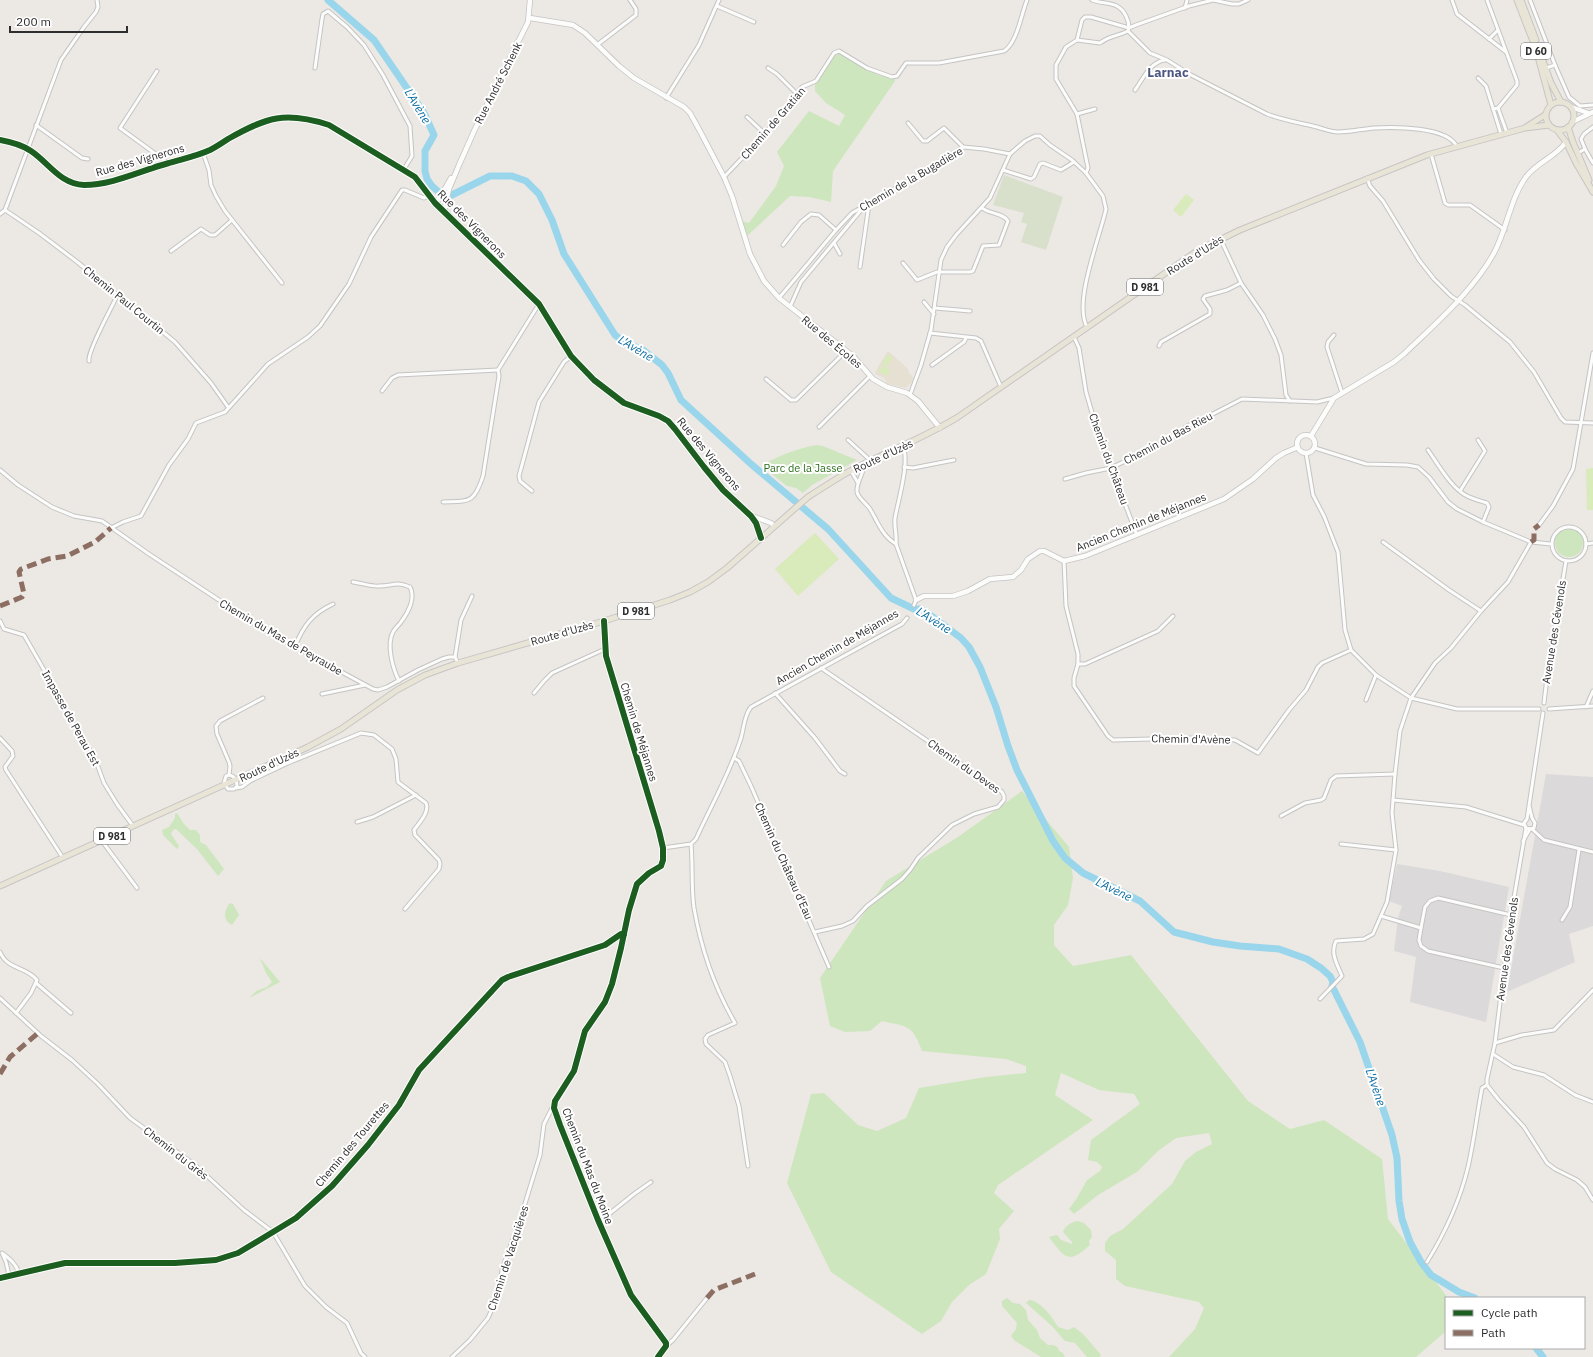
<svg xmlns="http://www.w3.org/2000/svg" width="1593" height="1357" viewBox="0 0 1593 1357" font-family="'IBM Plex Sans',sans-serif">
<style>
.industrial{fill:#dcd9db}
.education{fill:#e6e0d3}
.green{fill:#cee6be}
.cemetery{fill:#d8e0cc}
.pitch{fill:#d9eabb}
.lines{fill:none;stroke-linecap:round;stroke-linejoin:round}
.river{stroke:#99d6ec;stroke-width:7}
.street-casing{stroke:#c5c4c5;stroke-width:5}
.secondary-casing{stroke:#c5c4c5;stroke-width:6}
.primary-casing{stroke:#c6c5c4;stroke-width:7}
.street{stroke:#fcfcfb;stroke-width:3}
.secondary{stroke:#fcfcfb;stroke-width:4.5}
.primary{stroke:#e8e4d6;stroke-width:5}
.quiet{stroke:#8d6e63;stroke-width:5;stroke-dasharray:10 5;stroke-linecap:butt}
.cycleway-casing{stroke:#fff;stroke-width:8}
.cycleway{stroke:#1b5e20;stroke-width:6}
.labels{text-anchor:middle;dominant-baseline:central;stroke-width:4;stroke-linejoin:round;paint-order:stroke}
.shield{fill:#fff;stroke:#6d6d6d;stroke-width:1}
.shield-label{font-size:10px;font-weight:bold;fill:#2e2e2e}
.street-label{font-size:11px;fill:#2e2e2e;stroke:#fff}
.park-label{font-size:11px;fill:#2c6e1b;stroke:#fff}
.water-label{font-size:12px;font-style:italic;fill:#0d6fa3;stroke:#fff}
.quarter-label{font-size:13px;font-weight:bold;fill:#4d5680;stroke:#fff}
</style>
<rect width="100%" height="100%" fill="#ece8e4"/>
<g class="industrial">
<path d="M1546 774 1593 777V926L1569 934 1575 962 1507 992Z"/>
<path d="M1397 864 1440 871 1509 887 1486 1022 1410 1002 1416 957 1394 951 1398 918 1402 906 1389 901Z"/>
</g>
<path class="education" d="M888 351 908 369 909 373 913 377 911 385 909 384 908 387H906L905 388 887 384 884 378 875 374 878 367Z"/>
<g class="green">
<path d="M840 53 880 76H894L895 81 833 171 831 202 809 197 790 196 747 236 742 221 749 223 776 186 784 166 777 152 809 111 839 126 845 115 826 103 815 91V84L834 56Z"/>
<path d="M817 445 823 446 857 460 812 485 803 493 796 488 787 486 764 468V464C780 455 799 448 817 445Z"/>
<circle cx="1569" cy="543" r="14"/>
<path d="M1022 791 1069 847 1073 878 1068 905 1054 925V945L1073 966 1131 955 1248 1101 1290 1129 1324 1120 1382 1159 1388 1219 1448 1298H1446V1331L1416 1357H1169L1195 1329 1204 1308 1199 1302 1125 1286 1116 1279V1260L1105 1251V1243L1110 1236 1123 1229 1172 1184 1185 1161 1196 1152 1212 1144 1209 1133 1176 1138 1158 1151 1137 1172 1098 1195 1074 1214 1069 1209 1077 1198 1087 1180 1100 1171 1102 1167 1097 1162 1088 1160 1091 1140 1140 1104 1134 1094 1099 1090 1061 1073 1055 1095 1093 1120 998 1185 994 1193 1014 1211 999 1229 1000 1239 986 1274 969 1285 952 1302 941 1321 922 1334 831 1272 787 1183 811 1094 824 1093 858 1125 877 1131 906 1118 919 1088 986 1077 1026 1073V1066L1006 1059 922 1051C912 1024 908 1027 882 1021L870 1031 845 1032 830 1026 820 978 886 881 958 837Z"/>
<path d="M177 813 184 824 190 830H196L200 835V842L206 845 224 869 218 876 197 849 176 829 173 830 171 834 179 846 177 849 163 835 162 830 169 827 175 818V814Z"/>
<path d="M230 903 233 904 239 915 232 925C222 920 224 910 230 903Z"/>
<path d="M260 958 280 982 249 998 256 991 267 987 272 982 266 973Z"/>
<path d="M1077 1221 1084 1223 1091 1230 1092 1237 1089 1241 1090 1245C1068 1265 1065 1258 1049 1237L1057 1235 1061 1240 1072 1244V1242L1063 1232C1066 1225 1070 1223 1077 1221Z"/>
<path d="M1007 1298 1013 1303 1020 1304 1026 1310 1028 1320 1037 1330 1040 1338 1048 1345C1053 1345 1058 1345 1059 1351L1063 1353 1065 1357H1041L1015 1341 1011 1336 1016 1329 1017 1323 1002 1306V1301Z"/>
<path d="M1029 1300C1041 1301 1052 1317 1058 1327L1068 1330 1074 1327 1083 1334 1101 1355 1100 1357H1087L1075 1343 1065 1341 1052 1326 1026 1303Z"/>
</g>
<path class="cemetery" d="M1004 175 1063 197 1046 250 1021 242 1027 224 1021 222 1024 213 993 205Z"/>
<g class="pitch">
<path d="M1186 194 1194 200 1181 217 1173 210Z"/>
<path d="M888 354 893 357 887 367 882 364Z"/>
<path d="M882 366 890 370 887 376 878 371Z"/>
<path d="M1593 468V510H1587L1586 469Z"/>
<path d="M815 533 839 559 798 596 775 569Z"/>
</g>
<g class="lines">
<g class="river">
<path d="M328 0 374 40 424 113 434 135 425 151V171L427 179 432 186 441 194 450 196 490 176H512L526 181 539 194 552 220 564 254 615 335 624 342 643 350 662 365 668 373 681 400 751 464 828 529 891 598 914 609H920L926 612 961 638 969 647 980 667 996 707 1008 746 1017 770 1053 841 1065 858 1083 873 1140 901 1174 932 1213 942 1240 946 1279 949 1307 959 1321 968 1330 976 1333 982 1332 986 1360 1042 1392 1135 1397 1158 1399 1201 1402 1219 1410 1242 1421 1262 1431 1275 1459 1292 1475 1298"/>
<path d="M1536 1348 1543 1357"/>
</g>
<g class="street-casing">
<g id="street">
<path d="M1452 0 1457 14 1506 52"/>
<path d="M1487 0 1517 81V85L1498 108 1493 109"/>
<path d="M1530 0 1555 65 1546 68"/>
<path d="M717 6 754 22"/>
<path d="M1185 8 1187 0"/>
<path d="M1128 31 1150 53 1167 60 1191 75 1267 114C1283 120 1300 123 1317 127 1324 129 1331 132 1338 132 1350 132 1362 129 1374 128 1393 127 1448 126 1457 147"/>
<path d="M1489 39 1498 30"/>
<path d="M1077 40 1066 47 1056 65V79L1077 114 1088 168 1086 173 1103 196 1106 209C1100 237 1073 302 1087 327"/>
<path d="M1077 40 1100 43C1111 35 1116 37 1128 31L1129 28 1136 25 1189 6 1213 0 1232 4H1239L1248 0"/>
<path d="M1077 40 1082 20 1085 17H1091L1129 28C1129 24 1128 20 1126 16 1118 0 1105 5 1092 0"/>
<path d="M597 45 636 15V9L630 0"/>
<path d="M1555 65 1569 97 1580 106 1593 105"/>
<path d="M315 68 322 19 323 14 328 11 347 27 364 45 383 75 410 126 412 156 404 169"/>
<path d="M768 68 777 74 796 93"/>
<path d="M157 71 120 128 168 163"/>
<path d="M1478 78 1486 86 1501 134"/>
<path d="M1135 90C1143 79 1150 62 1165 60"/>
<path d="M666 98 699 45 719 0"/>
<path d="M1498 108 1507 133"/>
<path d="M1077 114 1095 109"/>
<path d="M747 117 765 134"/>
<path d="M908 123 923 141H927L944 128 963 147"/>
<path d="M36 125 82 158 88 159"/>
<path d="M1585 149 1593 163"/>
<path d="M203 153 209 170 211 185 216 196 225 211 282 283"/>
<path d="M1578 153 1585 149 1581 139 1584 134 1593 127"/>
<path d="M1431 154 1445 203 1448 205H1470L1505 230"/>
<path d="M1003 170 1031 179 1034 177 1040 164 1043 163 1061 170 1074 162"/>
<path d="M724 177 765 134 802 87 816 81 834 53 839 51 867 68 892 77 897 76 906 63H939L1004 51C1017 43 1021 15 1027 0"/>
<path d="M1367 178 1370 186 1383 201 1419 260 1434 279 1451 296 1465 305 1510 342 1534 372 1561 418 1565 422 1593 423"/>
<path d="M5 210 39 233 76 261 175 342 211 383 228 407"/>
<path d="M0 214 5 210 8 202 61 60 84 27 96 12 98 7 97 0"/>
<path d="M1220 238 1241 283 1263 315 1275 339 1281 355 1286 395 1290 401"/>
<path d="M834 243 840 254"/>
<path d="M783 245 801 222 811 214 819 215 836 230"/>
<path d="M171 251 201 229 210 235H215L232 220"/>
<path d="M903 263 917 280 937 272H970L973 271 983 246 999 245 1008 221C1003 213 990 214 982 208"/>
<path d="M860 267 869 204"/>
<path d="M779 298 836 230 852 213 915 177 963 147 984 149 1010 154"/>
<path d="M924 302 934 314"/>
<path d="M790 307 801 282 862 209"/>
<path d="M935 308 970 311"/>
<path d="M930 333 976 338 981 341 1001 387"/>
<path d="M1334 335 1328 342 1327 347 1342 393"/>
<path d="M1074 337 1079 348 1086 392 1099 437 1137 535"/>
<path d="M1159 346 1161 342 1210 314V309L1203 299 1205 296 1227 290 1241 283"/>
<path d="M89 361C87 352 112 307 117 296"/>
<path d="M932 365 964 342 966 338"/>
<path d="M766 379 791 400H796L846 351"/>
<path d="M382 391 392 378 398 375 498 370"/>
<path d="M910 395 921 365 931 330 941 260 947 247 956 235 990 198 1010 154 1025 141 1035 136H1040L1050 145 1072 160 1086 173"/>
<path d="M819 427 870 376"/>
<path d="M848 440 871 461"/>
<path d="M1315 448 1366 464 1407 465 1418 467 1429 477 1448 502 1457 509 1483 522 1531 542 1551 544"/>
<path d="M1428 450C1438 464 1451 488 1467 496 1473 499 1481 501 1487 503L1489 507 1483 522"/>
<path d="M1306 453 1313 495 1324 516 1338 552 1345 630 1351 650 1376 675 1411 698 1457 709H1539"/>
<path d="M864 464C864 474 856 482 857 492 858 498 867 504 870 509 878 522 882 536 896 544L916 600 914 605"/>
<path d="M904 467 913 468 954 460"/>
<path d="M0 470 18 485 52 507 74 516 102 521 149 554 266 631 373 689 378 690 387 687 418 670 442 659 449 657H455L458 663"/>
<path d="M851 471 858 483"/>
<path d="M1065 479 1086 473 1111 468 1168 440 1187 426 1205 418 1242 399 1317 402 1334 398"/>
<path d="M532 491 520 481 519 476 539 402 564 362 571 356"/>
<path d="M1460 491 1485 451 1478 440"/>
<path d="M443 502C469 501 474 504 483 476L499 376 498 370 539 304"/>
<path d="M1539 525 1553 506 1573 469 1593 353"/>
<circle cx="1569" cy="544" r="17"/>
<path d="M111 528 123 522 141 516 169 465 188 439 196 423 225 412 268 364 308 337 320 326 349 284 371 237 402 190H405L424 198 429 196"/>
<path d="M1383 542 1449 590 1481 611"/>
<path d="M896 544C897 535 894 527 895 518 898 501 910 462 903 447"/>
<path d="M1586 544 1593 543"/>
<path d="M1064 561 1066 606 1078 654V664L1074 678V686L1108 736 1113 740 1189 738 1235 740 1258 753 1289 710 1306 690 1318 667 1322 663 1351 650"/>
<path d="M353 582C361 583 373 587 379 586 393 586 395 581 410 587 416 598 408 613 401 622 399 625 395 628 393 632 386 645 393 669 399 681"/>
<path d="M0 621 4 629 24 635 51 682 69 717 94 756 104 783 117 804 133 826"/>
<path d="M604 621 606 656 659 831 663 848V860L661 866 649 873 637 884 629 910 621 948 612 984 605 1002 585 1031 574 1071 555 1101 554 1108 560 1125 598 1220 631 1295 666 1343V1346L658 1357"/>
<path d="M295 646C304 625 312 614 333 604"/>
<path d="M455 657 461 620 472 596"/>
<path d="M1078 664H1085L1158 631 1173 616"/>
<path d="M534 693 544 681 552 673 605 649"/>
<path d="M775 693 815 738 840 771 845 774"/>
<path d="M322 694 365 685"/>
<path d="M1366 700 1376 675"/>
<path d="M1544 703 1548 669 1566 561"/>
<path d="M1586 707 1593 691"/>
<path d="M1549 709 1593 706"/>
<path d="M0 738 12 751 13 756 5 767 6 770 63 858"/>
<path d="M734 758 739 761 751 786 829 967"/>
<path d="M229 775 230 766 229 762 217 734 216 726 220 721 263 698"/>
<path d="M229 775C235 776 237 780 237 786L234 789H228L224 783 226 776Z"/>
<path d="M236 788 242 787 250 781 288 763 361 733 374 735 392 749 396 759 398 782 426 803C430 812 419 823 414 830L415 835 439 860 440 864 439 869 405 909"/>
<path d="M1393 800 1466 807 1524 825"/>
<path d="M1529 805 1532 818 1535 823 1534 828 1530 829 1526 828 1524 823 1527 819 1543 713"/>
<path d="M1281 816 1305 803 1321 800 1324 798 1331 780 1336 776 1395 774"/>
<path d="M357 822 373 817 416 795"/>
<path d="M1526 828 1511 915 1495 1043 1487 1079V1085L1498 1099 1524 1127 1547 1163 1555 1169 1577 1180 1585 1187 1593 1200"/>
<path d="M1532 829 1544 840 1593 852"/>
<path d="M102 841 137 888"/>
<path d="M1523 841 1530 829"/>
<path d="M691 844C693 865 691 887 694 908 701 948 714 987 735 1023L708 1035 705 1039 706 1044 725 1062 730 1076 739 1106 748 1166"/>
<path d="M1341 844 1396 850"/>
<path d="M663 848 691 844 696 839C711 806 730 773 741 738 744 728 744 715 751 707L902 624 907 618"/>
<path d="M1381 916 1421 928"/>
<path d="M1562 920 1570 907 1579 850"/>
<path d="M815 932 842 926 853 921 867 906 902 879 910 870 918 858 952 825 974 814 998 807 1004 800V796L1002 792 995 787 821 668"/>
<path d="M0 952C7 970 26 966 37 980L31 993 16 1013"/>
<path d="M1504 968 1428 951 1421 946 1419 940 1421 928 1425 907 1430 901 1438 898 1511 915"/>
<path d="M36 983 71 1013"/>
<path d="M0 998 41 1036 72 1060 98 1084 130 1118 195 1165 244 1210 273 1232 305 1286 326 1307 347 1323 361 1353 365 1357"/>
<path d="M1320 999 1342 976C1337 964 1330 953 1336 941L1364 939 1373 934 1387 902 1396 850 1392 813 1395 774 1400 731 1411 698 1435 663 1451 648 1481 611 1508 582 1531 542"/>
<path d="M1495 1043 1522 1035 1554 1030 1593 990"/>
<path d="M1493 1054 1513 1067 1544 1075 1575 1095 1593 1102"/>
<path d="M599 1222 634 1194 651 1182"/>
<path d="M1427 1262C1445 1233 1460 1200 1468 1167 1474 1141 1477 1114 1482 1088L1487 1085"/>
<path d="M9 1275 6 1262 2 1253C10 1259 16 1264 19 1273"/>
<path d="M0 1278 65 1263H175L216 1260 238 1253 273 1232 296 1218 332 1186 368 1145 399 1105 419 1070 502 980 508 977 605 945 621 934H624"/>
<path d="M666 1346 673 1340 707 1298"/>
<path d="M452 1357 470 1340 488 1318 496 1300 499 1291 502 1270 523 1210 540 1155 544 1124 554 1104"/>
</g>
</g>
<g class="secondary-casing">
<g id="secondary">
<path d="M530 18 573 25 585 33 619 66 634 78 684 107 690 113 701 133 724 177 732 196 750 254 764 281 779 298 853 356 873 379 887 387 907 393 918 401 940 428"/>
<path d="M1571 107 1588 113"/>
<path d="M1572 122 1593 112"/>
<path d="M0 140C11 142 22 145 31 151 49 163 60 184 84 185 113 185 142 170 169 163 182 159 197 156 210 150 216 147 222 143 228 139 267 117 285 111 329 125L415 177 435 203 539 304 571 356 594 380 624 403 659 416 668 421 675 429 704 467 723 490 751 516 756 523 761 538"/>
<path d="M435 203 439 199 451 178"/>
<path d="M444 212 449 189 459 165 475 129 528 22 530 0"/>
<circle cx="1306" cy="444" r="9"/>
<path d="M1311 436 1334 398 1394 362 1404 354C1434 325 1474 290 1494 253 1507 229 1510 199 1526 177 1537 162 1556 157 1566 142"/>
<path d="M752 516 771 523 774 526"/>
<path d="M916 600 924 596H953L968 591 990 579 1013 577 1021 570 1028 559 1040 551H1044L1064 561 1085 556 1224 499 1253 479 1276 458 1284 453 1298 447"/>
</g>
</g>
<g class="primary-casing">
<g id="primary">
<path d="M1517 0 1536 49 1551 105"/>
<path d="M1521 0 1536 40"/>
<path d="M1538 47 1551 83 1561 102"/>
<circle cx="1560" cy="116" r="14"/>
<path d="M1526 127 1545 115"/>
<path d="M1568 127 1573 142 1589 180"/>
<path d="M1557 130 1566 142 1576 163 1593 192"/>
<path d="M0 886 308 747 341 729 397 690 425 675 458 663 604 621 670 600 690 592 708 582 727 568 808 497C822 488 836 479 850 471 886 452 924 438 958 417L1197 251 1240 230 1427 155 1525 128 1549 125"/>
</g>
</g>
<use href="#street" class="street"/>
<use href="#secondary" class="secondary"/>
<use href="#primary" class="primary"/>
<g class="quiet">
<path d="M1531 542 1534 540V529L1539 525"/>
<path d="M0 606 22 597 24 594 19 572 21 569 48 559 67 556 95 542 111 528"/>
<path d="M0 1074 10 1057 38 1033"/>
<path d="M707 1298 714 1290 755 1274"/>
</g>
<g class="cycleway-casing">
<g id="cycleway">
<path d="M0 140C11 142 22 145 31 151 49 163 60 184 84 185 113 185 142 170 169 163 182 159 197 156 210 150 216 147 222 143 228 139 267 117 285 111 329 125L415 177 435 203 539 304 571 356 594 380 624 403 659 416 668 421 675 429 704 467 723 490 751 516 756 523 761 538"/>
<path d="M604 621 606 656 659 831 663 848V860L661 866 649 873 637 884 629 910 621 948 612 984 605 1002 585 1031 574 1071 555 1101 554 1108 560 1125 598 1220 631 1295 666 1343V1346L658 1357"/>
<path d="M0 1278 65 1263H175L216 1260 238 1253 273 1232 296 1218 332 1186 368 1145 399 1105 419 1070 502 980 508 977 605 945 621 934H624"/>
</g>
</g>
<use href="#cycleway" class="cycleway"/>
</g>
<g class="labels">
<g class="shield">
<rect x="1521" y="43" width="30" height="16" rx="3"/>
<rect x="1127" y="279" width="36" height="16" rx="3"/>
<rect x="618" y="603" width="36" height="16" rx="3"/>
<rect x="94" y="828" width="36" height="16" rx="3"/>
</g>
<g class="shield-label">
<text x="1536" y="51">D 60</text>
<text x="1145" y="287">D 981</text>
<text x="636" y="611">D 981</text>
<text x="112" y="836">D 981</text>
</g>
<g class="street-label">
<text transform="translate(498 83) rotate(-63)">Rue André Schenk</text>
<text transform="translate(773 123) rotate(-49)">Chemin de Gratian</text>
<text transform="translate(140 160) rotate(-16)">Rue des Vignerons</text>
<text transform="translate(911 179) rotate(-30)">Chemin de la Bugadière</text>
<text transform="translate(472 224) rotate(45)">Rue des Vignerons</text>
<text transform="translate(1195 255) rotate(-32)">Route d'Uzès</text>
<text transform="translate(124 300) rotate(39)">Chemin Paul Courtin</text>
<text transform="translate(832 342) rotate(40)">Rue des Écoles</text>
<text transform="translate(1168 438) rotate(-28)">Chemin du Bas Rieu</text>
<text transform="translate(709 454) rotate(50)">Rue des Vignerons</text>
<text transform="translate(883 456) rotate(-25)">Route d'Uzès</text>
<text transform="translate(1109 459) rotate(70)">Chemin du Château</text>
<text transform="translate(1141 522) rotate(-22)">Ancien Chemin de Méjannes</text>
<text transform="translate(1554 632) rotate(-81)">Avenue des Cévenols</text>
<text transform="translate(562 633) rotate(-16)">Route d'Uzès</text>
<text transform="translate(281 637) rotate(30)">Chemin du Mas de Peyraube</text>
<text transform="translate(837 647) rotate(-30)">Ancien Chemin de Méjannes</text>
<text transform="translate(71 718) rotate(61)">Impasse de Perau Est</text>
<text transform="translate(639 732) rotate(73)">Chemin de Méjannes</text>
<text transform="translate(1191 739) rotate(1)">Chemin d'Avène</text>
<text transform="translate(269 765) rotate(-25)">Route d'Uzès</text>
<text transform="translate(964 766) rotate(35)">Chemin du Deves</text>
<text transform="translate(784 861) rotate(66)">Chemin du Château d'Eau</text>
<text transform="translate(1507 949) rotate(-82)">Avenue des Cévenols</text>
<text transform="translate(352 1144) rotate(-50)">Chemin des Tourettes</text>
<text transform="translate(176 1153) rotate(38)">Chemin du Grès</text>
<text transform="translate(588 1166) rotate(69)">Chemin du Mas du Moine</text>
<text transform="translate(508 1258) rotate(-72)">Chemin de Vacquières</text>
</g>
<g class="park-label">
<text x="803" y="468">Parc de la Jasse</text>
</g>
<g class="water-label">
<text transform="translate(418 106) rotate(59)">L'Avène</text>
<text transform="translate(636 348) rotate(31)">L'Avène</text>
<text transform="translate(934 620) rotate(32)">L'Avène</text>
<text transform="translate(1114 889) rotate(26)">L'Avène</text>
<text transform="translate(1376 1087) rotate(71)">L'Avène</text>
</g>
<g class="quarter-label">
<text x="1168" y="72">Larnac</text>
</g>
</g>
<rect x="1445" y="1297" width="140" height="52" fill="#ffffff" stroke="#ababab"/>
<rect x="1453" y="1310" width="20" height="6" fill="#1b5e20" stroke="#ababab"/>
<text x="1481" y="1317" font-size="12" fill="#2e2e2e">Cycle path</text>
<rect x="1453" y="1330" width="20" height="6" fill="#8d6e63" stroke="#ababab"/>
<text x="1481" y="1337" font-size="12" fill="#2e2e2e">Path</text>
<path d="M10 26v6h117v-6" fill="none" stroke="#2e2e2e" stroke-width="2"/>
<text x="16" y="26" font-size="12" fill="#2e2e2e" stroke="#ffffff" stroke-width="3" paint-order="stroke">200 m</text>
</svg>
